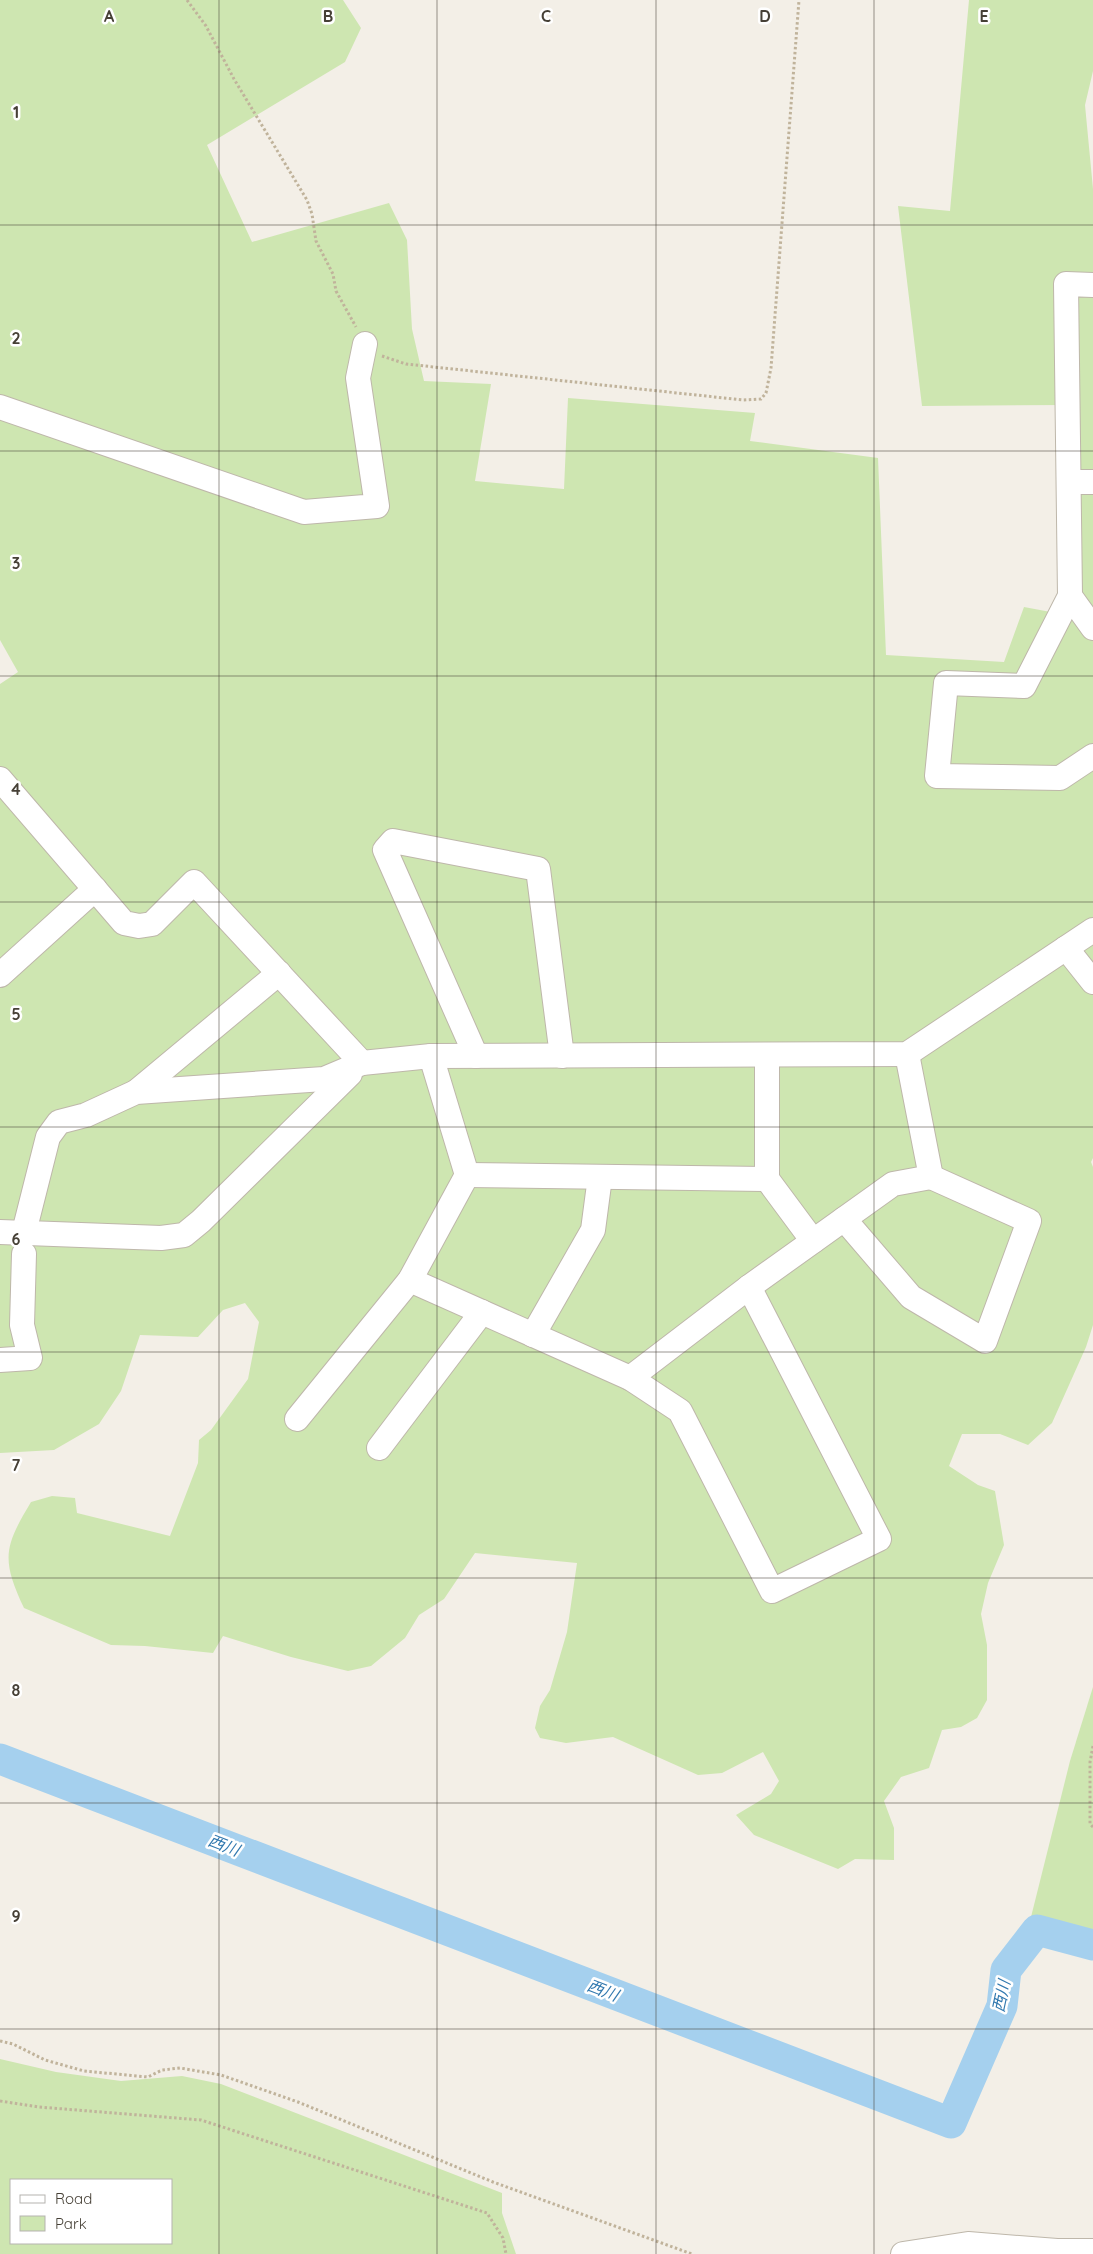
<svg xmlns="http://www.w3.org/2000/svg" width="1093" height="2254" viewBox="0 0 1093 2254" font-family="Quicksand,'Noto Sans JP',sans-serif">
<style>
.green{fill:#cee6b1;fill-rule:evenodd}
.lines{fill:none;stroke-linecap:round;stroke-linejoin:round}
.river{stroke:#a5d0ee;stroke-width:31}
.minor-casing{stroke:#beb7aa;stroke-width:26}
.path{stroke:#c0b39b;stroke-width:3;stroke-dasharray:2.5 2.5;stroke-linecap:butt}
.minor{stroke:#fff;stroke-width:24}
.grid{fill:none;stroke:#464036;stroke-width:1;stroke-opacity:0.55}
.labels{text-anchor:middle;dominant-baseline:central;stroke-width:5;stroke-linejoin:round;paint-order:stroke}
.water-label{font-size:16px;font-style:italic;fill:#3279af;stroke:#fff}
.grid-label{font-size:16px;text-anchor:middle;font-weight:bold;fill:#464036;stroke:#fff;stroke-width:5;stroke-linejoin:round;paint-order:stroke}
</style>
<rect width="100%" height="100%" fill="#f3efe7"/>
<g class="green">
<path d="M0 0H343L361 28 345 62 207 145 252 242 389 203 407 240 412 329 424 381 491 384 475 481 564 489 568 398 755 413 750 441 878 458 886 655 1004 662 1024 607 1056 613 1067 405 922 406 898 206 950 211 969 0H1093V71L1085 105 1093 189V1158L1091 1162 1093 1167V1325L1086 1347 1052 1423 1028 1445 1000 1434H962L949 1466 978 1485 995 1491 1004 1545 988 1583 981 1614 987 1645V1700L977 1718 961 1727 942 1730 929 1768 901 1777 884 1801 894 1828V1860L855 1859 838 1869 754 1835 736 1815 771 1794 779 1781 763 1752 722 1773 698 1775 613 1737 566 1743 540 1738 535 1728 540 1706 550 1690 567 1632 577 1563 475 1553 444 1599 419 1615 405 1638 371 1666 348 1671 291 1657 223 1636 213 1653 145 1646 111 1645 24 1608C1 1559 4 1547 31 1502L52 1496 75 1498 77 1513 170 1536 198 1463 199 1440 211 1430 248 1379 259 1322 245 1303 223 1310 198 1337 140 1335 121 1391 99 1424 54 1450 0 1453V684L18 672 0 640Z"/>
<path d="M1093 1687V1934L1031 1917 1070 1761Z"/>
<path d="M0 2059 56 2072 121 2081 182 2076 221 2084 502 2193V2213L516 2254H0ZM11 2180H171V2243H11Z"/>
</g>
<g class="lines">
<path class="river" d="M0 1759 951 2123 1002 2006 1006 1970 1037 1930 1093 1945"/>
<g class="minor-casing">
<g id="minor">
<path d="M1093 285 1066 284 1070 596 1024 686 946 683 937 776 1060 778 1093 756"/>
<path d="M0 407 304 512 377 506 358 378 365 344"/>
<path d="M1069 482H1093"/>
<path d="M1070 596 1093 628"/>
<path d="M0 779 124 923 139 926 152 924 194 882 362 1063"/>
<path d="M1066 948 1093 982"/>
<path d="M0 975 95 889"/>
<path d="M767 1055V1179L813 1241"/>
<path d="M476 1056 385 850 393 841 538 869 562 1056"/>
<path d="M136 1092 279 973"/>
<path d="M467 1175 767 1179"/>
<path d="M844 1219 911 1297 985 1341 1029 1221 931 1177"/>
<path d="M0 1232 161 1238 184 1235 201 1221 350 1074"/>
<path d="M24 1232 48 1137 59 1122 86 1115 136 1092 324 1079 362 1063 431 1056 907 1054 1093 930"/>
<path d="M410 1280 630 1378 680 1411 772 1591 879 1539 749 1287"/>
<path d="M533 1335 593 1230 600 1177"/>
<path d="M0 1360 30 1358 22 1325 24 1254"/>
<path d="M630 1378 749 1287 893 1184 931 1177 907 1054"/>
<path d="M297 1419 410 1280 467 1175 431 1056"/>
<path d="M379 1448 482 1312"/>
<path d="M903 2254 968 2244 1057 2251H1093"/>
</g>
</g>
<g class="path">
<path d="M187 0 206 26 234 79 307 200 312 214 316 241 333 274 336 291 356 327"/>
<path d="M382 356 406 364 743 400 761 399 766 393 771 368 799 0"/>
<path d="M1093 1746 1090 1762V1824L1093 1827"/>
<path d="M0 2041 13 2044 45 2060 84 2071 148 2077 162 2070 180 2068 221 2075 298 2102 493 2182 692 2254"/>
<path d="M0 2101 39 2107 201 2120 487 2213 503 2238 506 2254"/>
</g>
<use href="#minor" class="minor"/>
</g>
<path class="grid" d="M219 0V2254M437 0V2254M656 0V2254M874 0V2254M0 225H1093M0 451H1093M0 676H1093M0 902H1093M0 1127H1093M0 1352H1093M0 1578H1093M0 1803H1093M0 2029H1093"/>
<g class="labels">
<g class="water-label">
<text transform="translate(224 1845) rotate(21)">西川</text>
<text transform="translate(603 1990) rotate(21)">西川</text>
<text transform="translate(1001 1996) rotate(-78)">西川</text>
</g>
</g>
<g class="grid-label">
<text x="109" y="22">A</text>
<text x="328" y="22">B</text>
<text x="546" y="22">C</text>
<text x="765" y="22">D</text>
<text x="984" y="22">E</text>
<text x="16" y="118">1</text>
<text x="16" y="344">2</text>
<text x="16" y="569">3</text>
<text x="16" y="795">4</text>
<text x="16" y="1020">5</text>
<text x="16" y="1245">6</text>
<text x="16" y="1471">7</text>
<text x="16" y="1696">8</text>
<text x="16" y="1922">9</text>
</g>
<rect x="10" y="2179" width="162" height="65" fill="#ffffff" stroke="#b5b3af"/>
<rect x="20" y="2195" width="25" height="8" fill="#ffffff" stroke="#b5b3af"/>
<text x="55" y="2204" font-size="15" fill="#464036">Road</text>
<rect x="20" y="2216" width="25" height="15" fill="#cee6b1" stroke="#b5b3af"/>
<text x="55" y="2229" font-size="15" fill="#464036">Park</text>
</svg>
